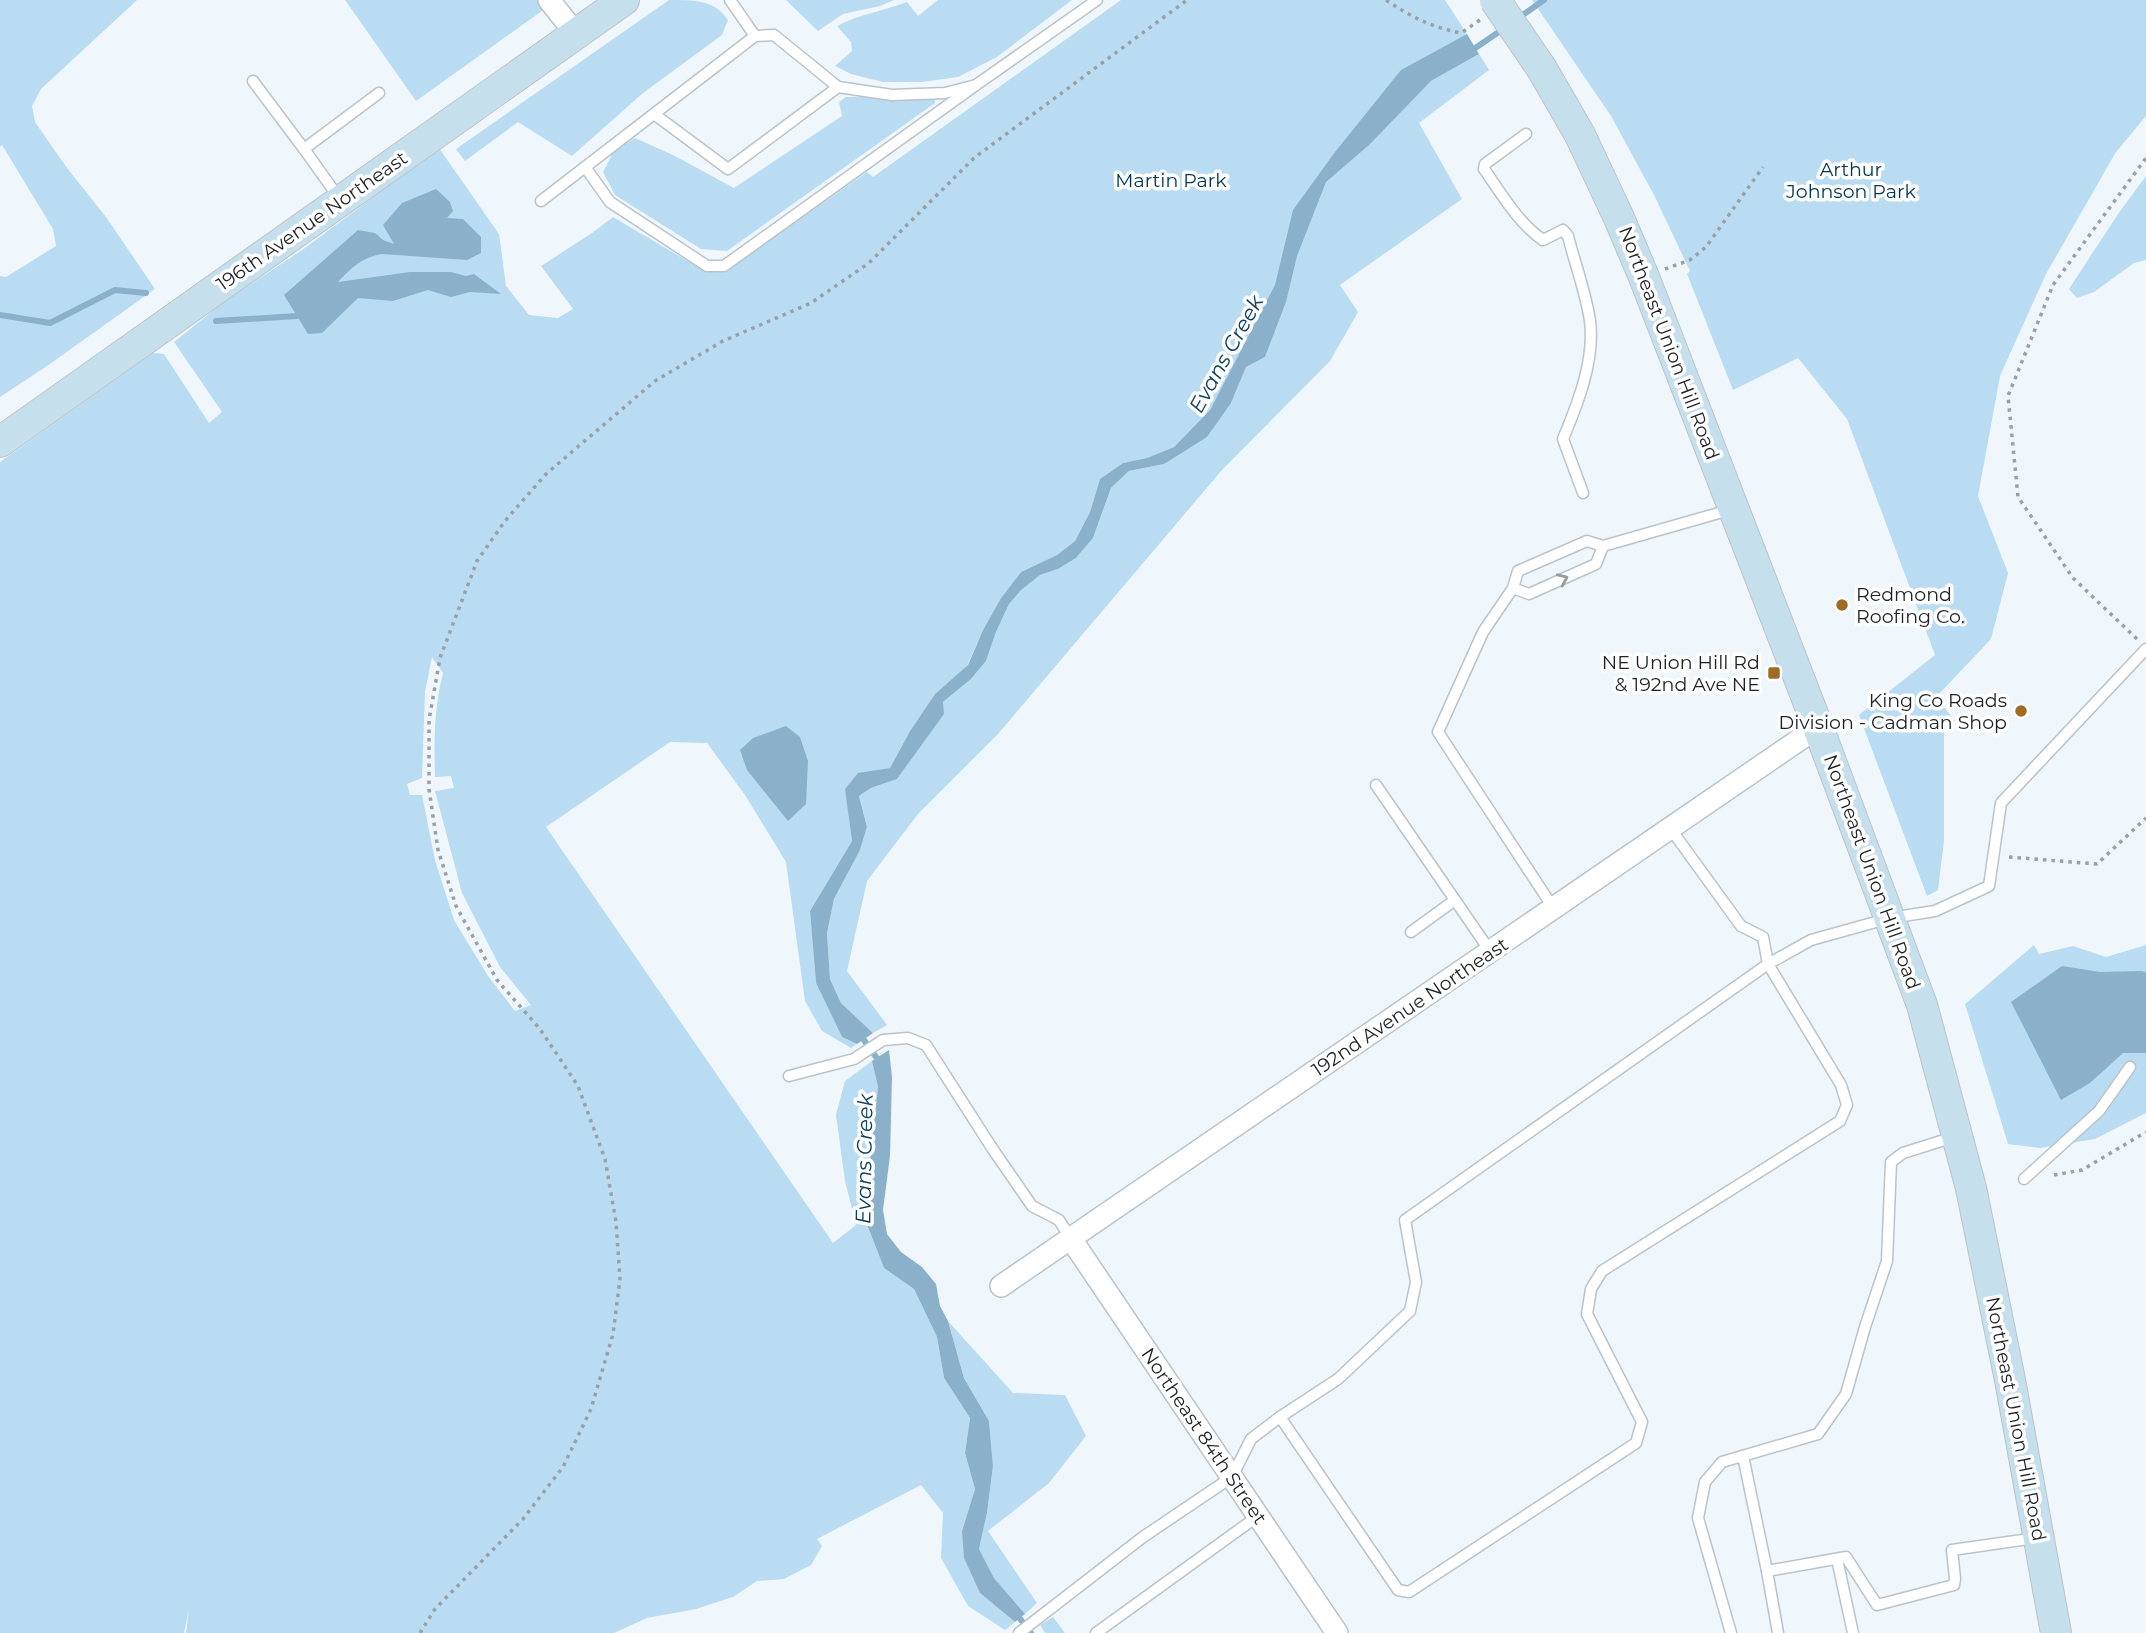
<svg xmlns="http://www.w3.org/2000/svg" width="2146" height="1633" viewBox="0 0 2146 1633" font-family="Montserrat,sans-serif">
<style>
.green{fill:#b9dcf2;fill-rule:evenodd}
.water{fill:#8bb1ca}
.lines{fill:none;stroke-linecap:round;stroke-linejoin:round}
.stream{stroke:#8bb1ca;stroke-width:6}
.lane-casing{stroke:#bbc3c9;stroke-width:13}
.street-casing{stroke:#bbc3c9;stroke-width:24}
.secondary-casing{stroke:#bbc3c9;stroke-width:32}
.path{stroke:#9aa0a5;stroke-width:3.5;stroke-dasharray:3.5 5;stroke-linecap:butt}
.lane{stroke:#fff;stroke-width:10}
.street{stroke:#fff;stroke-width:21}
.secondary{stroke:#c6dfed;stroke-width:30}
.secondary-bridge-casing{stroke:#bbc3c9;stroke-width:32;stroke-linecap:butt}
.secondary-bridge{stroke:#c6dfed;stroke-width:30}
.oneway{stroke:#9a9b9c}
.poi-dot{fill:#a06c23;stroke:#fff;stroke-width:2.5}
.labels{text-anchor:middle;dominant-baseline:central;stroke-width:7;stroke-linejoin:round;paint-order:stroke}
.park-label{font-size:19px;fill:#013750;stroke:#fff}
.street-label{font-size:19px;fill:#1e2123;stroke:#fff}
.poi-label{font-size:19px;fill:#1e2123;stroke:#fff;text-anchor:end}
.water-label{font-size:21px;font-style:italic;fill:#0d405a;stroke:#fff}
</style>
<rect width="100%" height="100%" fill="#eff7fd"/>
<g class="green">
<path d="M0 0H137L41 89 32 106 35 122 67 168 106 217 155 289 47 366 0 397V276L6 277 56 246 53 229 2 145 0 147Z"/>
<path d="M345 0H540L546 8 416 101Z"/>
<path d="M669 0C695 0 715 0 728 20L722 35 643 93 572 156 518 122 465 161 456 149Z"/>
<path d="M786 0H894L880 6 843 14 818 31Z"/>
<path d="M938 0H1072L997 57 958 77 922 82H883L851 74 835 66 852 51 851 42 837 26C859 14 884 11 907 2L918 16Z"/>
<path d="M1121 0H1445L1467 34 1457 40 1399 113 1431 81 1479 54 1489 70 1419 123 1462 199 1340 285 1358 312 1330 361 1222 470 998 734 918 814 867 881 847 971 887 1025 873 1033 841 1003 830 979 827 933 834 899 860 850 867 827 859 796 871 788 897 779 943 714V702L971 679 986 661 996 632 1009 604 1021 589 1040 575 1058 569 1076 558 1093 538 1111 488 1129 471 1164 464 1231 403 1246 366 1265 357 1280 317 1247 340 1210 410 1174 447 1147 458 1123 463 1100 479 1090 512 1075 541 1057 555 1021 572 1001 598 983 630 966 668 935 694 910 731 890 768 874 771 846 789 852 841 810 911 816 983 842 1037 857 1044 851 1048 822 1031 805 1001 786 862 745 795 707 743 670 742 546 827 833 1243 856 1225 845 1181 836 1115 845 1081 872 1061 878 1087 864 1217 884 1268 914 1289 937 1337 944 1378 970 1418 965 1453 975 1489 962 1531 980 1593 1015 1622 1005 1630 968 1606 941 1558 943 1513 921 1485 817 1539 822 1546 811 1565 784 1579 757 1581 733 1597 696 1609 647 1618 614 1633H186L189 1609 184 1633H0V462L153 353 164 354 209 423 222 412 174 342 224 302 305 248 439 148 499 234 506 286 529 315 558 318 573 309 541 266 592 233 613 217 706 272 728 270 867 172 873 177ZM432 657 443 673C434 708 434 741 435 777L451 776 454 788 435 791 462 893 500 967 531 1005 515 1011 488 976 454 920 435 860 422 795H410L407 784 422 778 425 692Z"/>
<path d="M1532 0H2146V116L2116 152 2046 274 2000 376 1978 496 2008 573 1991 639 1939 694V701L1955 721 1944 731V841L1938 890 1927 896 1859 715 1935 655 1847 419 1798 358 1733 390 1687 274 1690 271 1654 195 1611 116Z"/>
<path d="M846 97H935V103L727 251 701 249 615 195 603 172 614 151 635 138 673 155 734 188 842 116 839 102Z"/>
<path d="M2146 176V260L2134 263 2094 292 2077 298 2069 289 2118 214Z"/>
<path d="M2034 945 2039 954 2073 946 2106 957 2146 945V1113L2095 1139 2040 1148 2008 1144 1965 1004Z"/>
<path d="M948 1321 1013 1393 1065 1395 1086 1436 1049 1483 988 1531 1037 1603 1025 1614 994 1578 979 1549 987 1513 993 1466 989 1421 964 1378Z"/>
<path d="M1053 1617 1065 1633H1045L1040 1625Z"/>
</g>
<g class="water">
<path d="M1467 34 1479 54 1431 81 1369 145 1326 182 1297 256 1286 302 1265 357 1246 367 1231 403 1207 437 1164 464 1129 471 1111 488 1093 538 1076 558 1058 569 1040 575 1021 590 1009 604 996 632 986 661 971 679 943 702 944 714 897 779 871 788 859 796 867 827 860 850 834 899 827 933 830 979 841 1003 873 1033 857 1044 842 1037 816 983 810 911 852 841 845 789 858 773 890 768 910 731 935 694 968 665 983 630 1001 598 1021 572 1057 555 1075 541 1090 512 1100 479 1123 463 1147 458 1174 447 1210 410 1275 285 1293 210 1335 152 1401 70Z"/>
<path d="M436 189 450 202 453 211 447 218 463 219 481 237V253L467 260 382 254C362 257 351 268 338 282L410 272H451L466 276 474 274 501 294 470 292 451 297 428 290 393 301 358 298 322 333 308 334 284 295 358 230 375 233 383 240 394 244 383 225 402 203Z"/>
<path d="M786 726 800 737 808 761 806 804 788 821 747 770 740 750 753 738Z"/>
<path d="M2062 966 2100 972 2141 971 2146 972V1053H2123L2090 1083 2061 1100 2011 1002Z"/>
<path d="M889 1050 892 1077 890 1156 883 1210 887 1234 901 1252 922 1267 936 1284 940 1306 948 1321 964 1378 989 1421 993 1466 987 1513 979 1549 994 1578 1025 1614 1015 1622 980 1593 964 1558 962 1531 975 1489 965 1453 970 1418 944 1378 937 1337 914 1289 884 1268 864 1217 878 1087 872 1061Z"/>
</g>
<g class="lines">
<g class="stream">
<path d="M1517 19 1544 0"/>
<path d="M1468 53 1506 27"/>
<path d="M0 315 50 323 115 290 146 293"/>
<path d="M216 321 297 316"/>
<path d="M859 1033 881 1064"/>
<path d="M1015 1612 1031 1633"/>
</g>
<g class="lane-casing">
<g id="lane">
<path d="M253 81 304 149"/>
<path d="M838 87 892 95 945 93 976 85 1097 0"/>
<path d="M654 114 728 169 838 87 774 35 755 36"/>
<path d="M1526 134 1485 164 1484 169C1501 193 1518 223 1543 240L1563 230 1568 236C1575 264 1586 293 1590 321 1595 360 1578 403 1563 439L1583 493"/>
<path d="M585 167 610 202 707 266H724L976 85"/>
<path d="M339 198 304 149 379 93"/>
<path d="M541 201 755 36 730 0"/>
<path d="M1513 588 1529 594 1596 564 1603 546"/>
<path d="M1376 785 1490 951"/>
<path d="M1554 909 1438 732 1483 632 1513 588 1518 571 1587 541 1603 546 1733 509"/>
<path d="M1411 932 1455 900"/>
<path d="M789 1076 854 1059 883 1040 908 1038 926 1045 992 1148 1032 1206 1059 1220 1071 1239"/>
<path d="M2024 1179 2099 1111 2130 1067"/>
<path d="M1280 1417 1398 1590 1409 1592 1636 1443 1642 1422 1587 1314 1591 1289 1602 1271 1840 1121 1847 1105 1841 1085 1768 964 1763 937 1741 926 1670 828"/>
<path d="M1743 1456 1767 1571"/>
<path d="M1837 1559 1853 1633"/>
<path d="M1019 1633 1143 1537 1232 1477 1251 1439 1280 1417 1338 1379 1410 1311 1416 1282 1405 1220 1768 964 1811 940 1890 918 1935 911 1989 886 2001 803 2146 649"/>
<path d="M1096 1633 1258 1516"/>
<path d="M1731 1633 1698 1518 1705 1482 1722 1462 1818 1434 1846 1394 1865 1327 1887 1261 1891 1162 1903 1153 1957 1136"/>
<path d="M1778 1633 1767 1571 1846 1557 1877 1605 1954 1585 1955 1579 1952 1550 2036 1538"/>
</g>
</g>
<g class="street-casing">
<g id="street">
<path d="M549 0 576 34"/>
<path d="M1071 1239 1337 1633"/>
<path d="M1001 1286 1818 727"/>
</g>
</g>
<g class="secondary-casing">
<g id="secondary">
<path d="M1542 69 1580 135 1619 218 1644 277 1818 727 1922 1005 1971 1188 2010 1380 2056 1633"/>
<path d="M0 442 624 0"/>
</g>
</g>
<g class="path">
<path d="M1386 0C1411 17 1431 27 1461 33L1480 20"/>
<path d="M1665 269 1690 260 1706 247 1763 167"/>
<path d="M2137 639 2073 578 2018 497 2008 396 2053 285 2146 158"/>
<path d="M2009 857 2097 864 2146 818"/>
<path d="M2054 1175 2082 1170 2146 1132"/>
<path d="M420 1633 435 1609 523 1519 563 1467 591 1409 613 1334 620 1279 616 1222 605 1159 578 1086 540 1029 497 980 456 906 438 850 429 789V720L440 658 477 561 505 521 546 474 655 381 723 341 811 303 869 263 974 158 1187 0"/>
</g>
<use href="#lane" class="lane"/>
<use href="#street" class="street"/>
<use href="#secondary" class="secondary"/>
<g class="secondary-bridge-casing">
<path id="secondary-bridge" d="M1495 0 1542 69"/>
</g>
<use href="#secondary-bridge" class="secondary-bridge"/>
</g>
<defs><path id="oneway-chevron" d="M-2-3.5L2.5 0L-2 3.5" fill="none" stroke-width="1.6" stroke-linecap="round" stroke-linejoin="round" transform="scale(1.75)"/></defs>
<use class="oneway" href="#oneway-chevron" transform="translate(1563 579) rotate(-24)"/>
<g class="poi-dot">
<circle cx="1842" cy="605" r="7"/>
<rect x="1767" y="666" width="14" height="14" rx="3.5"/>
<circle cx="2021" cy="711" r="7"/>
</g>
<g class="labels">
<g class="park-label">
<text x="1851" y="169">Arthur<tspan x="1851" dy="22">Johnson Park</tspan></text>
<text x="1171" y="180">Martin Park</text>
</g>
<g class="street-label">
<text transform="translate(312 221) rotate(-35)">196th Avenue Northeast</text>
<text transform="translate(1669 343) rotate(69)">Northeast Union Hill Road</text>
<text transform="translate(1872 872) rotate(70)">Northeast Union Hill Road</text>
<text transform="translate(1410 1007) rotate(-34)">192nd Avenue Northeast</text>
<text transform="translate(2016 1419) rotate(79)">Northeast Union Hill Road</text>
<text transform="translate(1204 1436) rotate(56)">Northeast 84th Street</text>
</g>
<g class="poi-label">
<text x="1856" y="594" text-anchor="start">Redmond<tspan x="1856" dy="22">Roofing Co.</tspan></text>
<text x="1760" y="662">NE Union Hill Rd<tspan x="1760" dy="22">&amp; 192nd Ave NE</tspan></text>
<text x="2007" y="700">King Co Roads<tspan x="2007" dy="22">Division - Cadman Shop</tspan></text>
</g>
<g class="water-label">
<text transform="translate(1226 354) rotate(-61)">Evans Creek</text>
<text transform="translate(864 1159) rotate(-89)">Evans Creek</text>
</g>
</g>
</svg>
